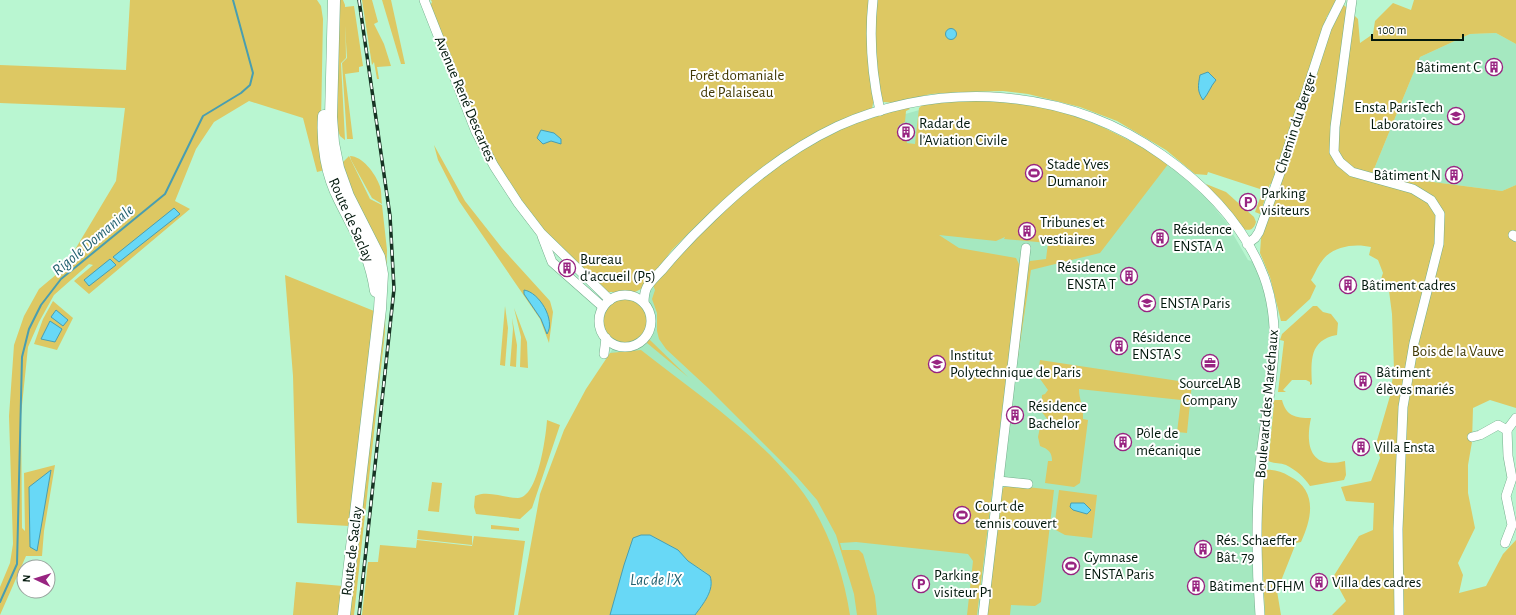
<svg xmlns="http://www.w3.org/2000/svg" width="1516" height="615" viewBox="0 0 1516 615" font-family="'Alegreya Sans',sans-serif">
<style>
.built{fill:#a5e8c0}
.green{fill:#ddc863}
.water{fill:#68d8f6;stroke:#499eb0}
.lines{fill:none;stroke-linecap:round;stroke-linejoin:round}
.stream{stroke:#499eb0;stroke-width:2}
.minor-casing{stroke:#74ae8c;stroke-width:10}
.major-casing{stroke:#74ae8c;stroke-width:13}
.minor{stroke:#fff;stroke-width:9}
.major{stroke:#fff;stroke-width:12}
.rail-casing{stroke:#173223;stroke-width:3.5}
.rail{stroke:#fff;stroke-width:2;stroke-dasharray:6;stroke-linecap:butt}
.labels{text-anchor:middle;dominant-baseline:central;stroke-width:4;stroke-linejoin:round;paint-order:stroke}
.poi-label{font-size:15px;fill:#02180c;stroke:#fff;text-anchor:start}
.park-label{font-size:15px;fill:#423905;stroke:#fff}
.street-label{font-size:15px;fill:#02180c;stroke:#fff}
.water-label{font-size:16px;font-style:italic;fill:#236170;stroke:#fff}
</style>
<rect width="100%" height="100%" fill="#b9f6d1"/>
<g class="built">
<path d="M1496 33 1516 44V185L1502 191 1372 174 1420 57 1470 34Z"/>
<path d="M923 109 1167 162 1209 201 1226 222 1248 260 1254 262 1270 310 1271 358 1259 444 1258 615H523L610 353 652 286 845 131Z"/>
</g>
<g class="green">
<path d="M130 0H317L321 6 323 19 321 121 325 170 317 172 303 118 249 101 214 122 196 149 175 201 190 209 89 294 74 281 93 265 89 264 54 295 39 322 28 347 21 415 22 528 25 531 24 473 55 465 44 531 42 556H26L0 615V587L10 563 13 544 9 416 14 345 24 316 39 289 64 268 116 181 125 108 0 103V65L126 70Z"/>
<path d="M339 0H343L345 5 346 58 341 63 345 140 340 136 336 125Z"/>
<path d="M362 0H372L378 22 374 24 384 44 391 66 377 67 379 79H377L374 62 372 65Z"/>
<path d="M382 0H391L405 64H401Z"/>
<path d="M431 0H1337L1326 18 1332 23 1343 4 1358 19 1360 43 1373 34 1375 21 1393 3 1411 10 1414 0H1516V44L1496 33 1470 34 1420 57 1372 174 1502 191 1516 185V408L1490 400 1473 408 1472 442 1468 465V493L1475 528 1458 563 1463 575 1459 593 1486 586 1503 554 1516 540V615H1332L1346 601 1333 577 1359 536 1373 530 1374 503 1346 501 1341 487 1371 481 1380 458 1376 444 1390 396 1394 369 1392 314 1389 291 1381 279 1383 273 1378 260 1369 255 1371 247C1355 243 1332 246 1322 261 1317 267 1315 274 1311 280L1316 286 1310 299 1286 321H1281L1270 277 1260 253 1261 238 1279 186 1270 184 1260 214 1255 212 1263 190 1208 172 1207 175 1195 174 1166 150 1117 121 1080 107 1028 94 1003 91 965 92 931 94 893 103 885 102 873 103 872 109 772 160 737 188 694 228 672 250 643 288 635 292H608C585 270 559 248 538 224 486 162 459 83 429 8L432 2Z"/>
<path d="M354 6 363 66 359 67V72L345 74 353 139H347L342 63 347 58 344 10 345 7Z"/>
<path d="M955 100C975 101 997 99 1016 102 1075 110 1119 133 1169 163L1100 253 1031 270 1018 357H1016L1026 268 1030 261 1046 259 1048 243 1004 239 1005 237 996 241 939 235 959 248 1016 258 1020 266 977 615H967L973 561 968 554 856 542 840 543 842 550H859L863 554 875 596 877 615H857L854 594 836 535 817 500 797 477 708 388 666 349 659 339 657 331V313L652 299 655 290 653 285C707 225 757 172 830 135 854 122 881 115 907 107L910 109 906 111 905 122 899 125 897 131 899 136 906 139 907 143 915 144 919 108 922 105Z"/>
<path d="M434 145 465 201 502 248 550 301 553 312 549 343 540 319 459 201 438 160Z"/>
<path d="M349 156 370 199 382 205 387 250 385 332 354 615H347L381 313 342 171 343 162Z"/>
<path d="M350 156C362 156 375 173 379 184 382 190 381 198 382 204L372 198 351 160Z"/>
<path d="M1206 184 1226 192 1254 217 1256 222C1253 232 1247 231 1239 227Z"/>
<path d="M285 275 374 311 349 526 297 523 293 376Z"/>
<circle cx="625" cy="321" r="23"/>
<path d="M53 301 73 318 57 350 34 344 43 319Z"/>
<path d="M505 306 508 328 505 366 500 365Z"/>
<path d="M1313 306H1317L1323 312 1331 314 1338 323 1337 335C1309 340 1311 361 1312 384L1310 385V382L1306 380H1292L1283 390 1286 392H1278L1284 341 1280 340 1282 334Z"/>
<path d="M514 308 527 342 528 368 520 367 521 337Z"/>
<path d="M512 318 517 345 516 367 510 366 513 329Z"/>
<path d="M650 340 688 377 647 343V340Z"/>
<path d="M641 350C693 391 750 429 793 480 824 515 843 569 850 615H695L709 595 712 583 707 573 688 561 678 550 650 535 610 615H518L540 494 564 430 586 389 610 353Z"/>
<path d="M1040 360 1192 383 1187 433 1177 432 1181 400 1079 389C1079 400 1084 406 1083 419L1088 420 1080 483 1074 487 1045 483 1048 461H1052C1052 452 1048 449 1040 446L1038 437 1040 427 1045 425 1048 420 1041 411 1042 395 1045 394 1048 390 1038 376Z"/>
<path d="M1275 400H1282C1286 416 1295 418 1311 418 1305 445 1310 470 1345 461L1346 475 1344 480 1310 486C1304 477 1296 470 1286 465 1278 462 1271 465 1265 458L1269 455 1274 404 1271 403Z"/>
<path d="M547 420 560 425 532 508 520 519 476 514 474 507 475 496C488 490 504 498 518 498 538 498 546 436 547 420Z"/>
<path d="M1265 470C1274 469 1282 472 1289 476 1318 490 1312 518 1301 542L1296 543 1277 591 1281 615H1265L1261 536 1262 477Z"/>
<path d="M432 482 442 483 439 512 428 511Z"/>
<path d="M1008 485 1054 490 1041 602 1035 606 1011 605 1010 615H985L1000 493 1004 487Z"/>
<path d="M1059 490 1097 495 1092 538 1065 535 1054 529Z"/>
<path d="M491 525 519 528V531L491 529Z"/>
<path d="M418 530 472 536V545L417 539Z"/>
<path d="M474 536 525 541 514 615H362L368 562H378L380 545 416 548 417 540 472 546Z"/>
<path d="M296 582 343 586 339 615H293Z"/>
</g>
<g class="water">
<circle cx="951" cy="34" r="5.5"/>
<path d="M1208 72 1216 80C1210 87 1209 93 1203 100 1197 91 1198 86 1200 75Z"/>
<path d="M541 130 554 133 561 139V144L551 141 543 144 537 138Z"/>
<path d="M174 208 180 214 119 262 113 257Z"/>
<path d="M110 259 116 265 89 286 84 280Z"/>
<path d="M524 290C539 292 556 320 547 334L541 319 524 294Z"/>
<path d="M56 310 68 320 63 326 51 317Z"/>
<path d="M50 321 62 329 55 342 41 339Z"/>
<path d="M51 470 37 551 30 547 29 487Z"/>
<path d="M1071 503H1084L1091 510 1087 514 1073 510 1070 507Z"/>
<path d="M641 535H650L678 550 688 561 710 576C715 590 703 604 695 615H610L624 565 633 538Z"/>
</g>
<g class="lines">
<path class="stream" d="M0 602 17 564 22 357 29 329 41 305 61 279 165 194 203 116 241 93 250 85 253 73 233 0"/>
<g class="minor-casing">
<g id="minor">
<path d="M424 0 476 132 494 166 518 203 541 233 610 300"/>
<path d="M873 0C869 37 872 75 880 111"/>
<path d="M1352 0 1335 127 1334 152 1340 162 1352 172 1413 189 1431 200 1440 214 1439 244 1414 343 1403 407 1398 529 1399 615"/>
<path d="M1513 235 1516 237"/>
<path d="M542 236 552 262 603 307"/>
<path d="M1247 244 1255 238 1259 232 1279 176 1327 28 1341 0"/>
<circle cx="625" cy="321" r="26"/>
<path d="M644 303C644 298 645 291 647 287 651 281 657 275 662 270 678 251 694 234 712 217 749 181 791 148 838 126 943 80 1067 87 1162 155 1202 183 1240 221 1260 267 1289 331 1266 398 1260 465 1256 514 1256 565 1260 615"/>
<path d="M604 354 606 338"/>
<path d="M1472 437 1480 435 1498 425 1507 430 1516 418"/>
<path d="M999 481 1028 484"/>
<path d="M1505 543 1512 525 1506 496 1512 478 1508 456 1507 430"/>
<path d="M983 615 1026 248"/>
</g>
</g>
<g class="major-casing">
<g id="major">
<path d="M334 0 331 117 333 143 338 168 348 196 379 257 382 274 380 309 344 615"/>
<path d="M324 116C322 144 327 175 340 200 357 235 370 252 376 291"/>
</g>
</g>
<use href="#minor" class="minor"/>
<use href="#major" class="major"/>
<g class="rail-casing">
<path id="rail" d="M359 0 390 216 394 289 359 615"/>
</g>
<use href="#rail" class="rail"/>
</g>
<defs>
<g id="building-ring" transform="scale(0.9)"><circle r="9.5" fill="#fff" stroke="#982481" stroke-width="1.5"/><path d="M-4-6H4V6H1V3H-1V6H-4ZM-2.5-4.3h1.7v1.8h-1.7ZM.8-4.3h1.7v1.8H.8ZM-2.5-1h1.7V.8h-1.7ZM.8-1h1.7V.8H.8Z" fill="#982481"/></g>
<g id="university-ring" transform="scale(0.9)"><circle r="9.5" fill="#fff" stroke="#982481" stroke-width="1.5"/><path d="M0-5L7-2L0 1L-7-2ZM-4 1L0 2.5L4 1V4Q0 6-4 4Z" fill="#982481"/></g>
<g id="stadium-ring" transform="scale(0.9)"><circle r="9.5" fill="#fff" stroke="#982481" stroke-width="1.5"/><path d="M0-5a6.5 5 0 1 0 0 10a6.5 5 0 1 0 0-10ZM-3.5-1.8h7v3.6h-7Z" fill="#982481"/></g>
<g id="parking-ring" transform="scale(0.9)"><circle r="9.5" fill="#fff" stroke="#982481" stroke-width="1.5"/><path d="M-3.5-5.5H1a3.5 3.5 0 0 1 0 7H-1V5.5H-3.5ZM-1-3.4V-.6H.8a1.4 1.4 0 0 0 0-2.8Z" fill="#982481"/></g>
<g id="office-ring" transform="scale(0.9)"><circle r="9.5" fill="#fff" stroke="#982481" stroke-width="1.5"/><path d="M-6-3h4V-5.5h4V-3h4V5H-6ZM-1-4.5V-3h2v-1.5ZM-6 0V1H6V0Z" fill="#982481"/></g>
</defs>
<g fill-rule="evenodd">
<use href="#building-ring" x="1494" y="67"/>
<use href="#university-ring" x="1456" y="116"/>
<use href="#building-ring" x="906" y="132"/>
<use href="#stadium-ring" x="1034" y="173"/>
<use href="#building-ring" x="1454" y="175"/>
<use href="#parking-ring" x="1248" y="202"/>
<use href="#building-ring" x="1027" y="231"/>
<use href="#building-ring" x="1160" y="238"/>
<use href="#building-ring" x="567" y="268"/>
<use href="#building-ring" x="1129" y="276"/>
<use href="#building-ring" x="1348" y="285"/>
<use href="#university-ring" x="1147" y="303"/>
<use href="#building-ring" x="1119" y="346"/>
<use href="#office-ring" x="1210" y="363"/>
<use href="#university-ring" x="937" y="364"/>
<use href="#building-ring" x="1363" y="381"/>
<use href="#building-ring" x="1015" y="415"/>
<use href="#building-ring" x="1123" y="442"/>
<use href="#building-ring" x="1361" y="447"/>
<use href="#stadium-ring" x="962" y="515"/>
<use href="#building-ring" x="1203" y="549"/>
<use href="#stadium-ring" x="1071" y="566"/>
<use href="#building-ring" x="1319" y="582"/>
<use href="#parking-ring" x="921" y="584"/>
<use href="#building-ring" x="1196" y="586"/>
</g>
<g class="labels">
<g class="poi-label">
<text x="1481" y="67" text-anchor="end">Bâtiment C</text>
<text x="1443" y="107" text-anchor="end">Ensta ParisTech<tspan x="1443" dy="17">Laboratoires</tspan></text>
<text x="919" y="123">Radar de<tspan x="919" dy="17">l’Aviation Civile</tspan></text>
<text x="1047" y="164">Stade Yves<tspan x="1047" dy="17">Dumanoir</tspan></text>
<text x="1441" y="175" text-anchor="end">Bâtiment N</text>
<text x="1261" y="193">Parking<tspan x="1261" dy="17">visiteurs</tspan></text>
<text x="1040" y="222">Tribunes et<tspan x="1040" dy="17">vestiaires</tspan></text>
<text x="1173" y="229">Résidence<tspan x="1173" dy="17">ENSTA A</tspan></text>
<text x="580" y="259">Bureau<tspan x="580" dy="17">d'accueil (P5)</tspan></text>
<text x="1116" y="267" text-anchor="end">Résidence<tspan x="1116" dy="17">ENSTA T</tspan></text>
<text x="1361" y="285">Bâtiment cadres</text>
<text x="1160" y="303">ENSTA Paris</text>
<text x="1132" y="337">Résidence<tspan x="1132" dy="17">ENSTA S</tspan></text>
<text x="950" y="355">Institut<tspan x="950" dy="17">Polytechnique de Paris</tspan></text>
<text x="1376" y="372">Bâtiment<tspan x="1376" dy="17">élèves mariés</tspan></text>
<text x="1210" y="383" text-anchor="middle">SourceLAB<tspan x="1210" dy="17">Company</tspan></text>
<text x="1028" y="406">Résidence<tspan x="1028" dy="17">Bachelor</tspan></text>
<text x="1136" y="433">Pôle de<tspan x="1136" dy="17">mécanique</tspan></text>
<text x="1374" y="447">Villa Ensta</text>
<text x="975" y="506">Court de<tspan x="975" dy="17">tennis couvert</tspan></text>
<text x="1216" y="540">Rés. Schaeffer<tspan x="1216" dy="17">Bât. 79</tspan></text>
<text x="1084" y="557">Gymnase<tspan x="1084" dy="17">ENSTA Paris</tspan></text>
<text x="934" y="575">Parking<tspan x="934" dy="17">visiteur P1</tspan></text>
<text x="1332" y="582">Villa des cadres</text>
<text x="1209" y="586">Bâtiment DFHM</text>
</g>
<g class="park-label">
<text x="737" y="75">Forêt domaniale<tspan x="737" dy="17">de Palaiseau</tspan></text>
<text x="1458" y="351">Bois de la Vauve</text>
</g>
<g class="street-label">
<text transform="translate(465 99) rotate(67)">Avenue René Descartes</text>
<text transform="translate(1296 123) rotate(-72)">Chemin du Berger</text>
<text transform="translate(351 220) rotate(66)">Route de Saclay</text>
<text transform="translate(1267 404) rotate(-85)">Boulevard des Maréchaux</text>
<text transform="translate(352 551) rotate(-83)">Route de Saclay</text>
</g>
<g class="water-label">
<text transform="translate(93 240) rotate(-40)">Rigole Domaniale</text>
<text x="656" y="580">Lac de l'X</text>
</g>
</g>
<g transform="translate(36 579) rotate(274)"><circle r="19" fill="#ffffff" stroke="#9aa39e"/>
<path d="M0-3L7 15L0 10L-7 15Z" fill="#982481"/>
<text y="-6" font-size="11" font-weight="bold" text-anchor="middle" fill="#02180c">N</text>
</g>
<path d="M1372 34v6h91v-6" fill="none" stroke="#02180c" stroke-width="2"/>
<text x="1378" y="34" font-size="12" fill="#02180c" stroke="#ffffff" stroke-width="3" paint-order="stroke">100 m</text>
</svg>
